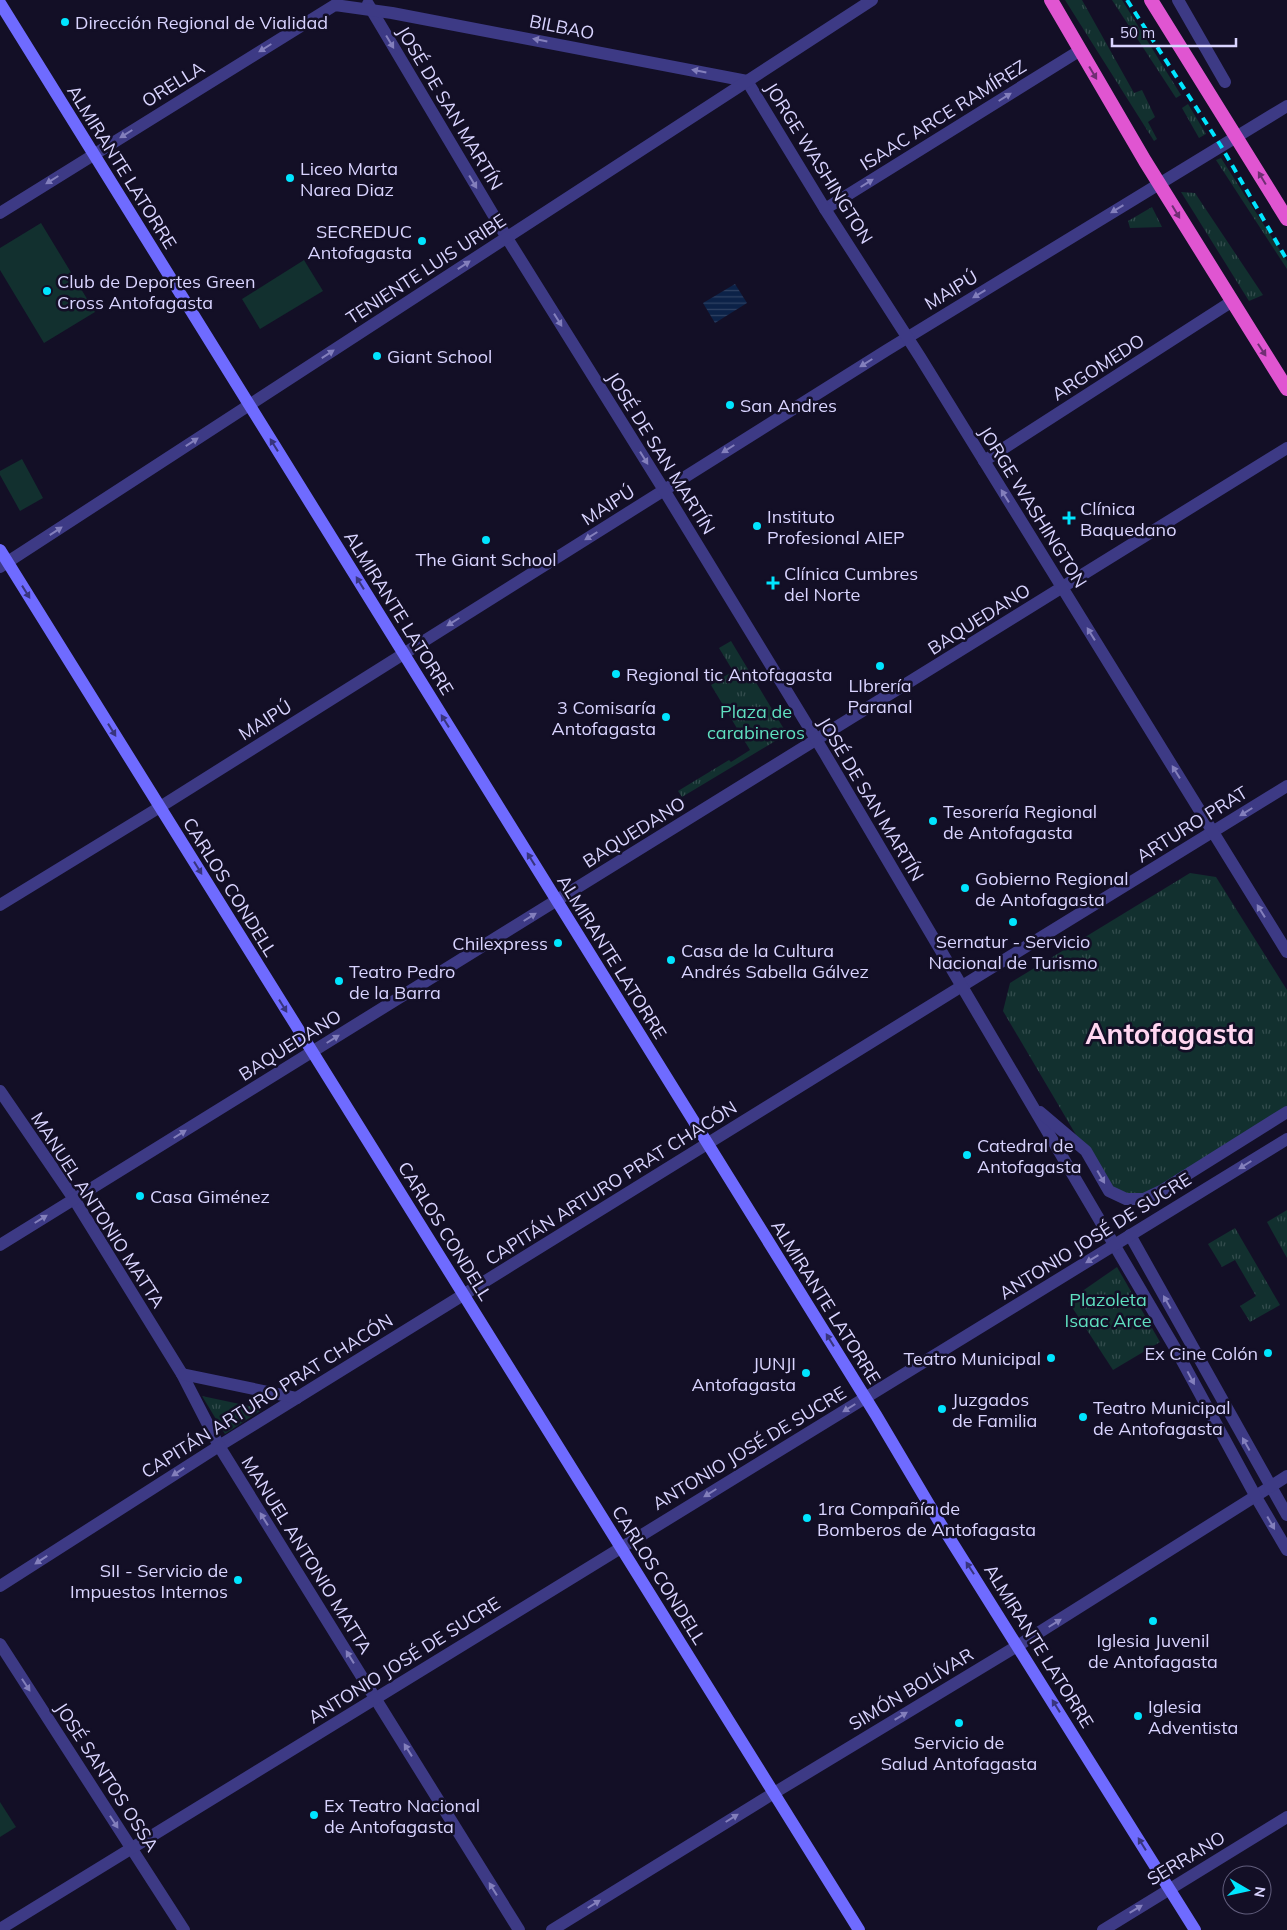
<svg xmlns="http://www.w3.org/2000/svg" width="1287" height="1930" viewBox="0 0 1287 1930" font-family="Mulish,sans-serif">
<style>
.grass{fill:url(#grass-tufts)}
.garden{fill:#12302f}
.water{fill:url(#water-rules)}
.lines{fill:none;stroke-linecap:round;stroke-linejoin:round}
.pedestrian{stroke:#3d3a85;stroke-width:12}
.minor{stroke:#3d3a85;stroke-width:12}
.tertiary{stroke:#3d3a85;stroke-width:12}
.secondary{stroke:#6f6bff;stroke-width:12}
.trunk{stroke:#e055d1;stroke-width:14}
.rail{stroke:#00e5ff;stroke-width:4;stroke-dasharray:8 6;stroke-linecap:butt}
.oneway{fill:#837fbc}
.oneway2{fill:#6f2e73}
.oneway3{fill:#38347d}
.poi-dot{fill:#00e5ff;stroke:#130f26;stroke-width:2}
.labels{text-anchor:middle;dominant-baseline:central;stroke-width:5;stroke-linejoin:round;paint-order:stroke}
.poi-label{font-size:18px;fill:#d9d4ff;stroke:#130f26;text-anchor:start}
.street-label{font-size:18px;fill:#d9d4ff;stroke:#130f26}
.park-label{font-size:18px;fill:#5fe0c0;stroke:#130f26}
.town-label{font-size:28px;font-weight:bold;fill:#ffd6f0;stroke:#130f26}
</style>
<defs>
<pattern id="grass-tufts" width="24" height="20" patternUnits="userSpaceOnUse" patternTransform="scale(1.25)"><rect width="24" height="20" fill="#12302f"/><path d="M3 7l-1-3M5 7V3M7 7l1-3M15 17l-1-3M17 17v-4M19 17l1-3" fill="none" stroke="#344d4e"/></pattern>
<pattern id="water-rules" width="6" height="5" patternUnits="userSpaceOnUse" patternTransform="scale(1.25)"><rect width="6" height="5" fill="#0c2248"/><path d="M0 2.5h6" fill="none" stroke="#2f4163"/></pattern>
</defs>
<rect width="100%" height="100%" fill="#130f26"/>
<g class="grass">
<path d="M1065 0H1082L1134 93 1142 90 1155 117 1148 122 1157 139 1154 141Z"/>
<path d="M1112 0H1122L1181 95 1176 98Z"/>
<path d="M1188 104 1206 134 1199 138 1182 108Z"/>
<path d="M1221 158 1287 261V269L1216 160Z"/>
<path d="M1181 192 1195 193 1263 295 1249 301Z"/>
<path d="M1152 207 1162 227 1130 228 1128 221Z"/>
<path d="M731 641 787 734 682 797 678 791 729 760 731 762 750 750 711 685 733 671 719 648Z"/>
<path d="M1190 873 1216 877 1287 990V1112L1144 1199 1109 1191 1003 1011 1010 983Z"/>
<path d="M1287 1210V1258L1267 1222Z"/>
<path d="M1235 1228 1280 1305 1250 1322 1240 1306 1256 1296 1235 1260 1222 1267 1208 1244Z"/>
<path d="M1117 1267 1160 1342 1113 1370 1068 1301Z"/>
<path d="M202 1396 263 1409 225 1434Z"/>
</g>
<g class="garden">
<path d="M41 223 95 312 44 343 0 270V248Z"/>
<path d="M304 260 323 291 260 329 242 299Z"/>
<path d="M22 459 43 498 20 511 0 475V471Z"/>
<path d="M0 1802 16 1827 0 1837Z"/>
</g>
<path class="water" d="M735 284 747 303 715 323 703 303Z"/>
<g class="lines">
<g class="pedestrian">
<path d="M1178 0 1225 82"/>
<path d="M0 1091 74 1199 182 1374 219 1446 962 986"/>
<path d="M182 1374 297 1398"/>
</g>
<g class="minor">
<path d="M825 209 1079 51"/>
<path d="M984 461 1231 302"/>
<path d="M0 905 160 807 887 350 1287 106"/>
<path d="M962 986 1287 786"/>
<path d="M0 1245 1287 448"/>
<path d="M0 1586 219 1446 375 1698"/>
<path d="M1170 1889 1287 1817"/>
<path d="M552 1930 774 1793 1019 1645 1270 1487"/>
</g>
<g class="tertiary">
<path d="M368 4 507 238 664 490 825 754 1175 1348 1256 1497 1287 1550"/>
<path d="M0 213 335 5 392 13 747 81 825 209 920 357 1287 952"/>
<path d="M0 567 872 0"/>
<path d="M1040 1112 1086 1151 1109 1191 1126 1199H1144L1161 1191 1287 1112"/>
<path d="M1130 1235 1287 1515"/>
<path d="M1270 1487 1287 1476"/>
<path d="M0 1644 184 1930"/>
<path d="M375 1698 519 1930"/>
<path d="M0 1929 1287 1139"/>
<path d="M1103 1930 1170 1889"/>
</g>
<g class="secondary">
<path d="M0 3 876 1415 940 1523 1195 1930"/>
<path d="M0 550 859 1930"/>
</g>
<g class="trunk">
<path d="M1051 0 1145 161 1287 389"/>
<path d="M1151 0 1287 219"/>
</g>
<path class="rail" d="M1127 0 1221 146 1287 260"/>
</g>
<defs><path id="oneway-solid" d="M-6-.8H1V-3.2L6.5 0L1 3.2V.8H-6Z" transform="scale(1.25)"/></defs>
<g class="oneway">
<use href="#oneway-solid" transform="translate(540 40) rotate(-169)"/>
<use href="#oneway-solid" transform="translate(390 42) rotate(59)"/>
<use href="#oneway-solid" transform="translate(265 48) rotate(148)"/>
<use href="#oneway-solid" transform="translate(699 71) rotate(-169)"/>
<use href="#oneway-solid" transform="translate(1005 97) rotate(-32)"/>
<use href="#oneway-solid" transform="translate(126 134) rotate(148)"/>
<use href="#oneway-solid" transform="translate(52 180) rotate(148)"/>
<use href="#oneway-solid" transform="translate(473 182) rotate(59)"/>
<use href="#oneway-solid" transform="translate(867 183) rotate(-32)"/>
<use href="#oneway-solid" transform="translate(1117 209) rotate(149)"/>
<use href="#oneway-solid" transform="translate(464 265) rotate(-33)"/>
<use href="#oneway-solid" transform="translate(979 294) rotate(149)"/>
<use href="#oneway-solid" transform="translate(558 320) rotate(58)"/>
<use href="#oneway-solid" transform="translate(328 354) rotate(-33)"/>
<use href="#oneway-solid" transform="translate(866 363) rotate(148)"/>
<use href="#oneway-solid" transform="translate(192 442) rotate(-33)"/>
<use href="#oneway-solid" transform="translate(728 449) rotate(148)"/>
<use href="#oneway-solid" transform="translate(644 458) rotate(58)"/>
<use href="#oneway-solid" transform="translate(1005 496) rotate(-122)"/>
<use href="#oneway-solid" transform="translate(56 531) rotate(-33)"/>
<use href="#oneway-solid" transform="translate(591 536) rotate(148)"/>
<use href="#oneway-solid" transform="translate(453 622) rotate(148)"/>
<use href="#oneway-solid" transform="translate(1091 634) rotate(-122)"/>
<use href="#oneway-solid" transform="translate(1176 772) rotate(-122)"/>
<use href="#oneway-solid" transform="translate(1246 812) rotate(148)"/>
<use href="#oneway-solid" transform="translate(1261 911) rotate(-122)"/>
<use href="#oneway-solid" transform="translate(530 917) rotate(-32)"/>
<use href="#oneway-solid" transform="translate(333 1039) rotate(-32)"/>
<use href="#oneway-solid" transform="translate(180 1134) rotate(-32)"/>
<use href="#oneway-solid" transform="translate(1245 1165) rotate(148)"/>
<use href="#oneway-solid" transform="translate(1101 1177) rotate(60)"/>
<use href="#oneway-solid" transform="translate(41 1219) rotate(-32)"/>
<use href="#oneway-solid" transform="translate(1092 1259) rotate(149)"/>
<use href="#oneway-solid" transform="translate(1167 1302) rotate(-119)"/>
<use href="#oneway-solid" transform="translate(1191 1378) rotate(62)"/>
<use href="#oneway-solid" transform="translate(849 1408) rotate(148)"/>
<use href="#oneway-solid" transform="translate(1246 1444) rotate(-119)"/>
<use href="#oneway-solid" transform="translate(178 1472) rotate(147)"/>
<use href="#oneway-solid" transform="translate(710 1493) rotate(148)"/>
<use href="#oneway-solid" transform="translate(264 1519) rotate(-122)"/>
<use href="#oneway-solid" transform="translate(1271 1523) rotate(60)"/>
<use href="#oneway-solid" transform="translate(41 1560) rotate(147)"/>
<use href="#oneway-solid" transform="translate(1055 1623) rotate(-32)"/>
<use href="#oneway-solid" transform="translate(350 1657) rotate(-122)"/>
<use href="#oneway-solid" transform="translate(26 1685) rotate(57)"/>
<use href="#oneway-solid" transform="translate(901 1716) rotate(-31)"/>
<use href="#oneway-solid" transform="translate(408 1750) rotate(-122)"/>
<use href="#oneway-solid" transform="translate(732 1818) rotate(-32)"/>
<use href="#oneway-solid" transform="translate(114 1822) rotate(57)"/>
<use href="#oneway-solid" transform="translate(493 1889) rotate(-122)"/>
<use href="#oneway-solid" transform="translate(594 1904) rotate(-32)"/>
<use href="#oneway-solid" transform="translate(1136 1909) rotate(-31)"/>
</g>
<g class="oneway2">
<use href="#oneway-solid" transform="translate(1093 73) rotate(59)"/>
<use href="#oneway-solid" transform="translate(1262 178) rotate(-121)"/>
<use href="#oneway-solid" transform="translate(1176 212) rotate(59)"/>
<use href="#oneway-solid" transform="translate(1262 350) rotate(57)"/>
</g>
<g class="oneway3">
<use href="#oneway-solid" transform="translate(274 445) rotate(-122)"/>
<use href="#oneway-solid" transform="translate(360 583) rotate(-122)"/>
<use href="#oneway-solid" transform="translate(26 592) rotate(58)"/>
<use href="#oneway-solid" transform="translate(445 721) rotate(-122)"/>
<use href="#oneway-solid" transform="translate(112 730) rotate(58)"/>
<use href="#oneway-solid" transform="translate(531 859) rotate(-122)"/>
<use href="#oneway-solid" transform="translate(198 868) rotate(58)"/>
<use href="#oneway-solid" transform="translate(283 1006) rotate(58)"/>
<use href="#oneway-solid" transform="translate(830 1340) rotate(-122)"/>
<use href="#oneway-solid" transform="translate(970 1568) rotate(-123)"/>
<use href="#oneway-solid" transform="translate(1056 1706) rotate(-122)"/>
<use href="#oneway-solid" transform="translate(1142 1844) rotate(-122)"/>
</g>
<g class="poi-dot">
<circle cx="65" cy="22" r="5"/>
<circle cx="290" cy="178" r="5"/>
<circle cx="422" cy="241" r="5"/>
<circle cx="47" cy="291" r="5"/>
<circle cx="377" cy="356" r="5"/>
<circle cx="730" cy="405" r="5"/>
<path d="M1066.5 510.5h5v5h5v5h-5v5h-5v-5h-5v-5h5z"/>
<circle cx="757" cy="526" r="5"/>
<circle cx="486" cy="540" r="5"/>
<path d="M770.5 575.5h5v5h5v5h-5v5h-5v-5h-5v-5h5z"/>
<circle cx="880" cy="666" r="5"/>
<circle cx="616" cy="674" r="5"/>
<circle cx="666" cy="717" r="5"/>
<circle cx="933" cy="821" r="5"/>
<circle cx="965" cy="888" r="5"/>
<circle cx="1013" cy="922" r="5"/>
<circle cx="558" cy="943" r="5"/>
<circle cx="671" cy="960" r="5"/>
<circle cx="339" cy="981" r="5"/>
<circle cx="967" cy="1155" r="5"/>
<circle cx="140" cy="1196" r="5"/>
<circle cx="1268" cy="1353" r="5"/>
<circle cx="1051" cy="1358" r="5"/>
<circle cx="806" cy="1373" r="5"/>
<circle cx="942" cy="1409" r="5"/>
<circle cx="1083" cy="1417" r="5"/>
<circle cx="807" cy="1518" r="5"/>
<circle cx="238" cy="1580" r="5"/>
<circle cx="1153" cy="1621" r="5"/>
<circle cx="1138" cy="1716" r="5"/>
<circle cx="959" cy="1723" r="5"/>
<circle cx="314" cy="1815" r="5"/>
</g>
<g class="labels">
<g class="poi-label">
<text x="75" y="22">Dirección Regional de Vialidad</text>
<text x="300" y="168">Liceo Marta<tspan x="300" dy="21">Narea Diaz</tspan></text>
<text x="412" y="231" text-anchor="end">SECREDUC<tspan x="412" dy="21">Antofagasta</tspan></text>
<text x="57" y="281">Club de Deportes Green<tspan x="57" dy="21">Cross Antofagasta</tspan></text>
<text x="387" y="356">Giant School</text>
<text x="740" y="405">San Andres</text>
<text x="1080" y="508">Clínica<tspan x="1080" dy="21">Baquedano</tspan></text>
<text x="767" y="516">Instituto<tspan x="767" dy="21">Profesional AIEP</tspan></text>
<text x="486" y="559" text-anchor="middle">The Giant School</text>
<text x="784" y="573">Clínica Cumbres<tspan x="784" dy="21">del Norte</tspan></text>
<text x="626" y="674">Regional tic Antofagasta</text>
<text x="880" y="685" text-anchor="middle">LIbrería<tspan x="880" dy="21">Paranal</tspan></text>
<text x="656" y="707" text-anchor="end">3 Comisaría<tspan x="656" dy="21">Antofagasta</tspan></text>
<text x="943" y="811">Tesorería Regional<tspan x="943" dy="21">de Antofagasta</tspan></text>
<text x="975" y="878">Gobierno Regional<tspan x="975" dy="21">de Antofagasta</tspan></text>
<text x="1013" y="941" text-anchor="middle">Sernatur - Servicio<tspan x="1013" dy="21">Nacional de Turismo</tspan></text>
<text x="548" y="943" text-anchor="end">Chilexpress</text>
<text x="681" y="950">Casa de la Cultura<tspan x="681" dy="21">Andrés Sabella Gálvez</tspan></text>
<text x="349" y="971">Teatro Pedro<tspan x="349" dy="21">de la Barra</tspan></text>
<text x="977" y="1145">Catedral de<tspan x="977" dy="21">Antofagasta</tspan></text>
<text x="150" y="1196">Casa Giménez</text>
<text x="1258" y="1353" text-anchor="end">Ex Cine Colón</text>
<text x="1041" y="1358" text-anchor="end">Teatro Municipal</text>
<text x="796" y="1363" text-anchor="end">JUNJI<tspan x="796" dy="21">Antofagasta</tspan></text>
<text x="952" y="1399">Juzgados<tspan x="952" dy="21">de Familia</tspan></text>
<text x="1093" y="1407">Teatro Municipal<tspan x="1093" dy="21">de Antofagasta</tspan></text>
<text x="817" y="1508">1ra Compañía de<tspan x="817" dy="21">Bomberos de Antofagasta</tspan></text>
<text x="228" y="1570" text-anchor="end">SII - Servicio de<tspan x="228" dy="21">Impuestos Internos</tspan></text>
<text x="1153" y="1640" text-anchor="middle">Iglesia Juvenil<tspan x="1153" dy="21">de Antofagasta</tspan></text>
<text x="1148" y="1706">Iglesia<tspan x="1148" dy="21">Adventista</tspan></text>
<text x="959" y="1742" text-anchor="middle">Servicio de<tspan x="959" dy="21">Salud Antofagasta</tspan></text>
<text x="324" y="1805">Ex Teatro Nacional<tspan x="324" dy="21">de Antofagasta</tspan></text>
</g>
<g class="street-label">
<text transform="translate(562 27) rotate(11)">BILBAO</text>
<text transform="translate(173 84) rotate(-32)">ORELLA</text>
<text transform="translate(450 108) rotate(59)">JOSÉ DE SAN MARTÍN</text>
<text transform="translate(943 115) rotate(-32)">ISAAC ARCE RAMÍREZ</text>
<text transform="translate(819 163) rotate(58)">JORGE WASHINGTON</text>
<text transform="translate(122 167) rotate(58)">ALMIRANTE LATORRE</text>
<text transform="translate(426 269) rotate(-33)">TENIENTE LUIS URIBE</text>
<text transform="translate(951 290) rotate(-31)">MAIPÚ</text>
<text transform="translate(1098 367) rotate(-33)">ARGOMEDO</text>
<text transform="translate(661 453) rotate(58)">JOSÉ DE SAN MARTÍN</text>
<text transform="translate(608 505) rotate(-32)">MAIPÚ</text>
<text transform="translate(1033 507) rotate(58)">JORGE WASHINGTON</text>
<text transform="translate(399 613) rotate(58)">ALMIRANTE LATORRE</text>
<text transform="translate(979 619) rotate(-32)">BAQUEDANO</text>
<text transform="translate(265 720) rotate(-32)">MAIPÚ</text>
<text transform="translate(871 799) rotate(59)">JOSÉ DE SAN MARTÍN</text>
<text transform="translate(1192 824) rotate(-32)">ARTURO PRAT</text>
<text transform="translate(634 832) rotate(-32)">BAQUEDANO</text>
<text transform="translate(230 887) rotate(58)">CARLOS CONDELL</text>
<text transform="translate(612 957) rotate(58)">ALMIRANTE LATORRE</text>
<text transform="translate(290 1045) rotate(-32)">BAQUEDANO</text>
<text transform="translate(611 1183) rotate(-32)">CAPITÁN ARTURO PRAT CHACÓN</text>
<text transform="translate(98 1210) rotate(57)">MANUEL ANTONIO MATTA</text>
<text transform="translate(445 1231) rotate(58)">CARLOS CONDELL</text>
<text transform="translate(1095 1236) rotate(-32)">ANTONIO JOSÉ DE SUCRE</text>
<text transform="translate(826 1302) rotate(58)">ALMIRANTE LATORRE</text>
<text transform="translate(267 1396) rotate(-32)">CAPITÁN ARTURO PRAT CHACÓN</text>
<text transform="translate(749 1448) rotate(-31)">ANTONIO JOSÉ DE SUCRE</text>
<text transform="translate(307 1555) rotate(58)">MANUEL ANTONIO MATTA</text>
<text transform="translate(659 1575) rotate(58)">CARLOS CONDELL</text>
<text transform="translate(1039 1646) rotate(58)">ALMIRANTE LATORRE</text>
<text transform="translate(404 1660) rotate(-32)">ANTONIO JOSÉ DE SUCRE</text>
<text transform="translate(911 1689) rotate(-31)">SIMÓN BOLÍVAR</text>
<text transform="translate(107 1777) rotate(57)">JOSÉ SANTOS OSSA</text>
<text transform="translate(1186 1858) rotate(-31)">SERRANO</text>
</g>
<g class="park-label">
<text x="756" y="711">Plaza de<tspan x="756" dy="21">carabineros</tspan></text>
<text x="1108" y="1299">Plazoleta<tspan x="1108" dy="21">Isaac Arce</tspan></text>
</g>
<g class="town-label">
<text x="1170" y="1033">Antofagasta</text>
</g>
</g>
<g transform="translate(1247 1890) rotate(99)"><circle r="24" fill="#130f26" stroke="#625e7d"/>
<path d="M0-4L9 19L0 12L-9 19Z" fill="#00e5ff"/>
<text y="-8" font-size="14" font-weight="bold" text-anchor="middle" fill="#d9d4ff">N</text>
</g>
<path d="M1112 38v8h124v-8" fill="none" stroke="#d9d4ff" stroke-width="2.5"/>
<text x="1120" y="38" font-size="15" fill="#d9d4ff" stroke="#130f26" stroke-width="4" paint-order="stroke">50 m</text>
</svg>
